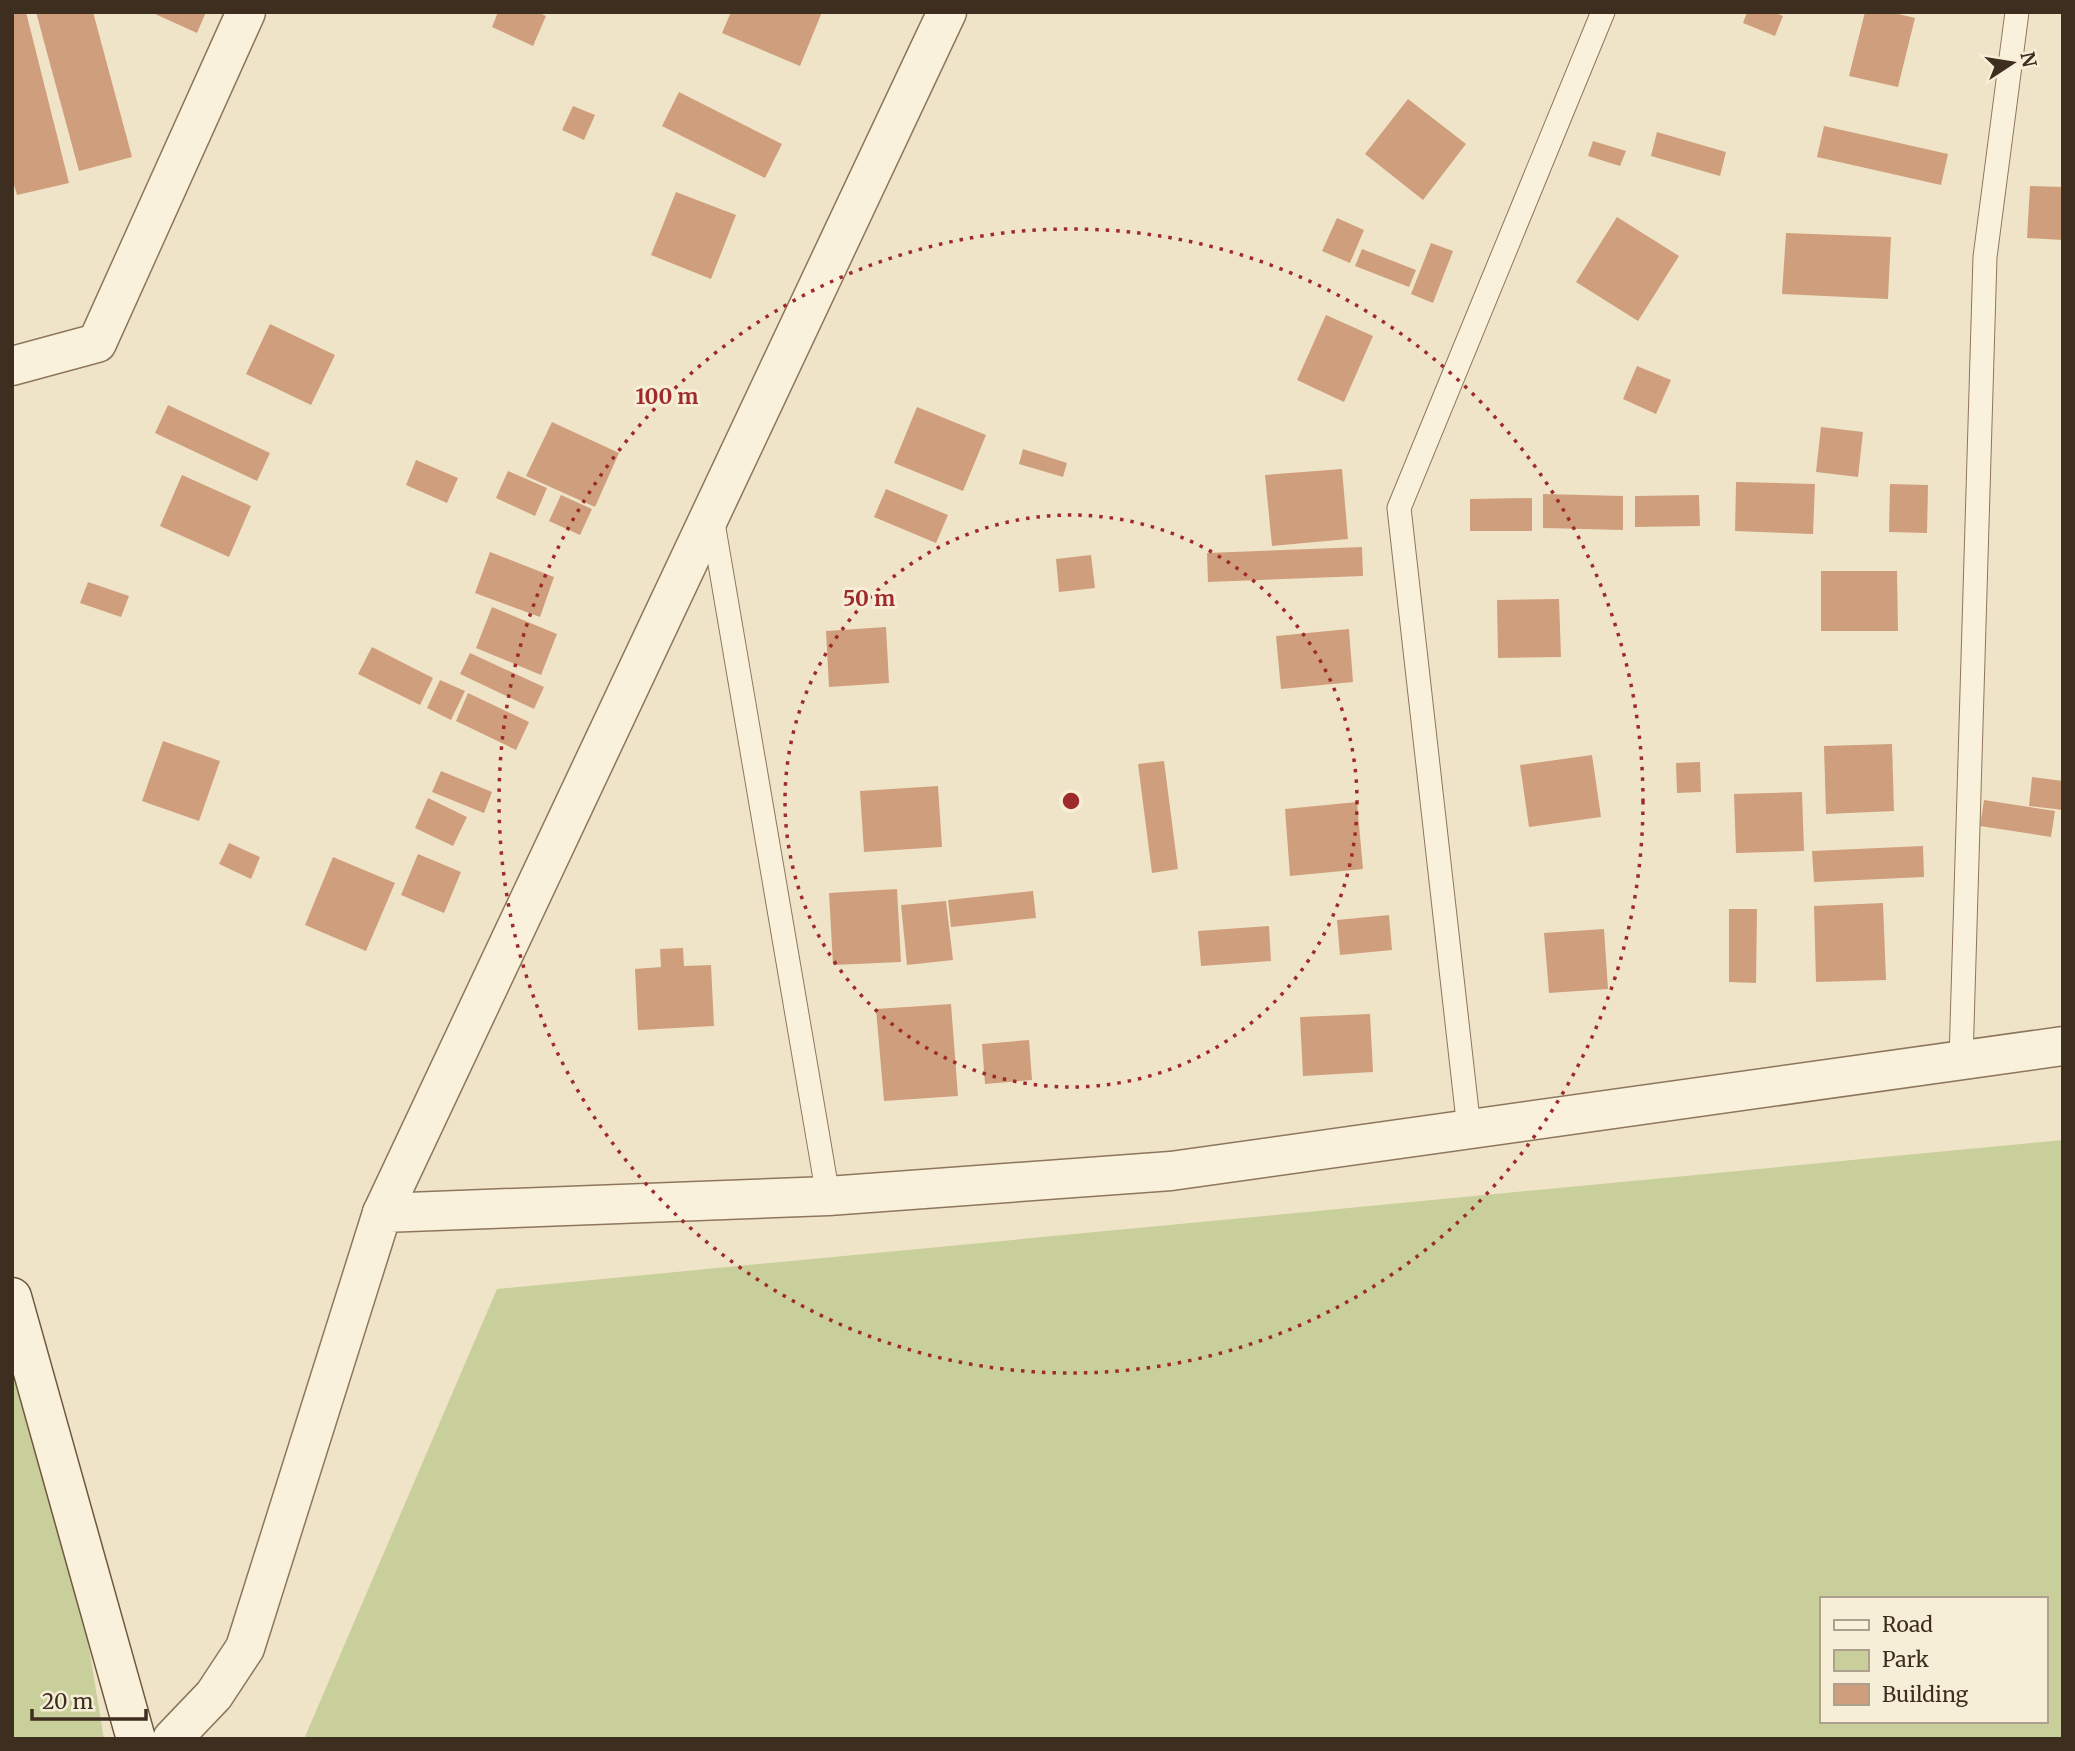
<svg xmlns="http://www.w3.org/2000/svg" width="2075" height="1751" viewBox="0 0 2075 1751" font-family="Merriweather,serif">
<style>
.green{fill:#c9cf9b;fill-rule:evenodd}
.building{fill:#cf9f7d}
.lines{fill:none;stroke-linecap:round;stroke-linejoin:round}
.lane-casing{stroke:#8d765c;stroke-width:25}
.street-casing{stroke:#8d765c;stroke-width:41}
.secondary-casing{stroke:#6f573f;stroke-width:41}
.lane{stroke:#faf1dc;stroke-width:23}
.street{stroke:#faf1dc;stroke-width:38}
.secondary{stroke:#faf1dc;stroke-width:38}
.ring{fill:none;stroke:#9e2a2b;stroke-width:3.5;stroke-dasharray:3.5 7}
.centre{fill:#9e2a2b;stroke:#f7eed8;stroke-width:3.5}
.ring-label{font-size:21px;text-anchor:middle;font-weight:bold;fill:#9e2a2b;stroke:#f7eed8;stroke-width:6;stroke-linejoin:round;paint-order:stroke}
</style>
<rect width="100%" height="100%" fill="#f0e4c8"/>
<g class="green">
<path d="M2063 1140V1739H304L497 1289ZM1821 1599H2045V1721H1821Z"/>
<path d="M12 1370 84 1617 104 1739H12Z"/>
</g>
<g class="building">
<path d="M12 12H26L69 183 17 195 12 178Z"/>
<path d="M36 12H93L132 157 79 171Z"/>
<path d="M156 12H206L197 33 155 14Z"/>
<path d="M498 12H537L546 16 533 46 492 27Z"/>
<path d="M731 12H822L800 66 722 33Z"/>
<path d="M1747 12H1773L1783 16 1775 36 1743 23Z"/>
<path d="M1865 12H1890L1915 18 1898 87 1849 76Z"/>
<path d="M679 92 782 144 765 178 662 126Z"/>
<path d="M1408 99 1466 144 1423 200 1365 154Z"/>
<path d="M573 106 595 115 584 140 562 130Z"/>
<path d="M1824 126 1948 154 1941 185 1817 157Z"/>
<path d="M1657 132 1726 152 1720 176 1651 156Z"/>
<path d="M1593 141 1626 151 1620 166 1588 156Z"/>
<path d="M2030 186 2063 187V240L2027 238Z"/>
<path d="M676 192 736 215 711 279 651 255Z"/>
<path d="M1617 217 1679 256 1638 321 1576 282Z"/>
<path d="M1337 218 1364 230 1350 263 1322 251Z"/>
<path d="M1786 233 1891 237 1888 299 1782 294Z"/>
<path d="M1431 243 1453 251 1433 303 1411 294Z"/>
<path d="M1362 249 1416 270 1409 287 1355 266Z"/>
<path d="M1326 315 1373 336 1344 402 1297 380Z"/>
<path d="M270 324 335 355 311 405 246 374Z"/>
<path d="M1637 366 1671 380 1656 414 1623 399Z"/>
<path d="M168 405 270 453 257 481 155 433Z"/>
<path d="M917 407 986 435 963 491 894 463Z"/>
<path d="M552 422 619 453 595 507 526 476Z"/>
<path d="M1821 427 1863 432 1858 477 1816 472Z"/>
<path d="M1023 449 1067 463 1063 477 1019 464Z"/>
<path d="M416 460 458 478 447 503 406 485Z"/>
<path d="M1342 469 1348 539 1272 546 1265 475Z"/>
<path d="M508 471 547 488 535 516 496 498Z"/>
<path d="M182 475 251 506 229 557 160 526Z"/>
<path d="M1736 482 1815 484 1813 534 1735 531Z"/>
<path d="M1890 484 1928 485 1927 533 1889 532Z"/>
<path d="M886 489 948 515 936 543 874 517Z"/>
<path d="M1543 494 1623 496V530L1543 528Z"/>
<path d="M561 495 592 509 580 535 549 521Z"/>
<path d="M1699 495 1700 526 1635 527V496Z"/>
<path d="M1532 498V531H1470V499Z"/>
<path d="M1362 547 1363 576 1208 582 1207 553Z"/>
<path d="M490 552 554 577 540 617 475 593Z"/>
<path d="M1091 555 1095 588 1059 592 1056 559Z"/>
<path d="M1821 571H1897L1898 631H1821Z"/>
<path d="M88 582 129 596 121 617 80 603Z"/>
<path d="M1559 599 1561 657 1498 658 1497 600Z"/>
<path d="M492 607 557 634 541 675 476 648Z"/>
<path d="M886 627 889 683 829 687 826 631Z"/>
<path d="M1349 629 1353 682 1281 689 1276 636Z"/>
<path d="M372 647 433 678 420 705 358 674Z"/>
<path d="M470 653 544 687 534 709 460 674Z"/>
<path d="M440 680 465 691 451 720 427 708Z"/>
<path d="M468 693 529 722 516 750 456 721Z"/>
<path d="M163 741 220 761 199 821 142 801Z"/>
<path d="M1892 744 1894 811 1826 814 1824 746Z"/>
<path d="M1592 755 1601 817 1529 827 1520 765Z"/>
<path d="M1164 761 1178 869 1152 873 1138 764Z"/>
<path d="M1700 762 1701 792 1677 793 1676 763Z"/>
<path d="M441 771 492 792 484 813 432 792Z"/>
<path d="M2032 777 2063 781V810L2029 806Z"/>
<path d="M938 786 942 847 864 852 860 791Z"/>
<path d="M1802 792 1804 851 1736 853 1734 794Z"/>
<path d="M428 798 467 817 453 846 415 828Z"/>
<path d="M1984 800 2055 811 2051 837 1980 826Z"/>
<path d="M1357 802 1363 869 1290 876 1285 809Z"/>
<path d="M229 843 260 857 251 879 219 864Z"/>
<path d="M1923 846 1924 877 1814 882 1812 851Z"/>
<path d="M418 854 461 872 444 913 401 895Z"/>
<path d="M333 857 395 883 366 951 305 925Z"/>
<path d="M897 889 901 962 833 965 829 893Z"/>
<path d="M1033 891 1036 918 951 927 948 900Z"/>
<path d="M946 901 953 960 907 965 901 905Z"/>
<path d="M1883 903 1886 980 1816 982 1814 906Z"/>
<path d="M1729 909H1757L1756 983 1729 982Z"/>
<path d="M1389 915 1392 950 1340 955 1337 920Z"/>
<path d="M1269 926 1271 961 1201 966 1198 931Z"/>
<path d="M1604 929 1608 989 1549 993 1544 933Z"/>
<path d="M683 948 684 966 711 965 714 1026 638 1030 635 969 661 967 660 949Z"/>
<path d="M951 1004 958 1096 884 1101 876 1009Z"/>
<path d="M1370 1014 1373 1072 1303 1076 1300 1017Z"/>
<path d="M1029 1040 1032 1080 985 1084 982 1044Z"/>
</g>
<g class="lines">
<g class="lane-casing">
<g id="lane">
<path d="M712 517 828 1196"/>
<path d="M1961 1060 1985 257 2017 12"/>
<path d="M1469 1129 1399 508 1603 12"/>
</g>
</g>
<g class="street-casing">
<g id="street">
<path d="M12 366 97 343 246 12"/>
<path d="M382 1213 947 12"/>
<path d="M172 1739 214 1695 245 1648 382 1213 828 1196 1171 1171 2063 1046"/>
</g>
</g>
<g class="secondary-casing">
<path id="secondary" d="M12 1297 136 1739"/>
</g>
<use href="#lane" class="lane"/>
<use href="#street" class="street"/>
<use href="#secondary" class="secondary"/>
</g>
<g class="ring">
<circle cx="1071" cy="801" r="286"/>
<circle cx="1071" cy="801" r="572"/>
</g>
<circle cx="1071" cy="801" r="10" class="centre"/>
<g class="ring-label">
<text x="667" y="404">100 m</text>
<text x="869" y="606">50 m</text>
</g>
<rect width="2075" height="1751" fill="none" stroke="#3d2e20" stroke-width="28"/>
<rect x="1820" y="1597" width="228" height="126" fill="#f7eed8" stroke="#ada18e" stroke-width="2"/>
<rect x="1834" y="1620" width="35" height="10" fill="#faf1dc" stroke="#ada18e" stroke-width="2"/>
<text x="1882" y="1632" font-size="21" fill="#3d2e20">Road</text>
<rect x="1834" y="1650" width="35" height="21" fill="#c9cf9b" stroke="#ada18e" stroke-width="2"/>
<text x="1882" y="1667" font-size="21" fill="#3d2e20">Park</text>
<rect x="1834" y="1684" width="35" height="21" fill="#cf9f7d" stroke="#ada18e" stroke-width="2"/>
<text x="1882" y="1702" font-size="21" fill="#3d2e20">Building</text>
<g transform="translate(2012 63) rotate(78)" stroke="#f7eed8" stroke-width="5" paint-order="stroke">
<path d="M0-5L12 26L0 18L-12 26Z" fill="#3d2e20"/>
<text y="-10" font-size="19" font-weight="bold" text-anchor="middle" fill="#3d2e20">N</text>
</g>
<path d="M32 1709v10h114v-10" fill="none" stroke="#3d2e20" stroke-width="3.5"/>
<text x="42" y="1709" font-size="21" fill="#3d2e20" stroke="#f7eed8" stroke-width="5" paint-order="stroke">20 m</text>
</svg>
